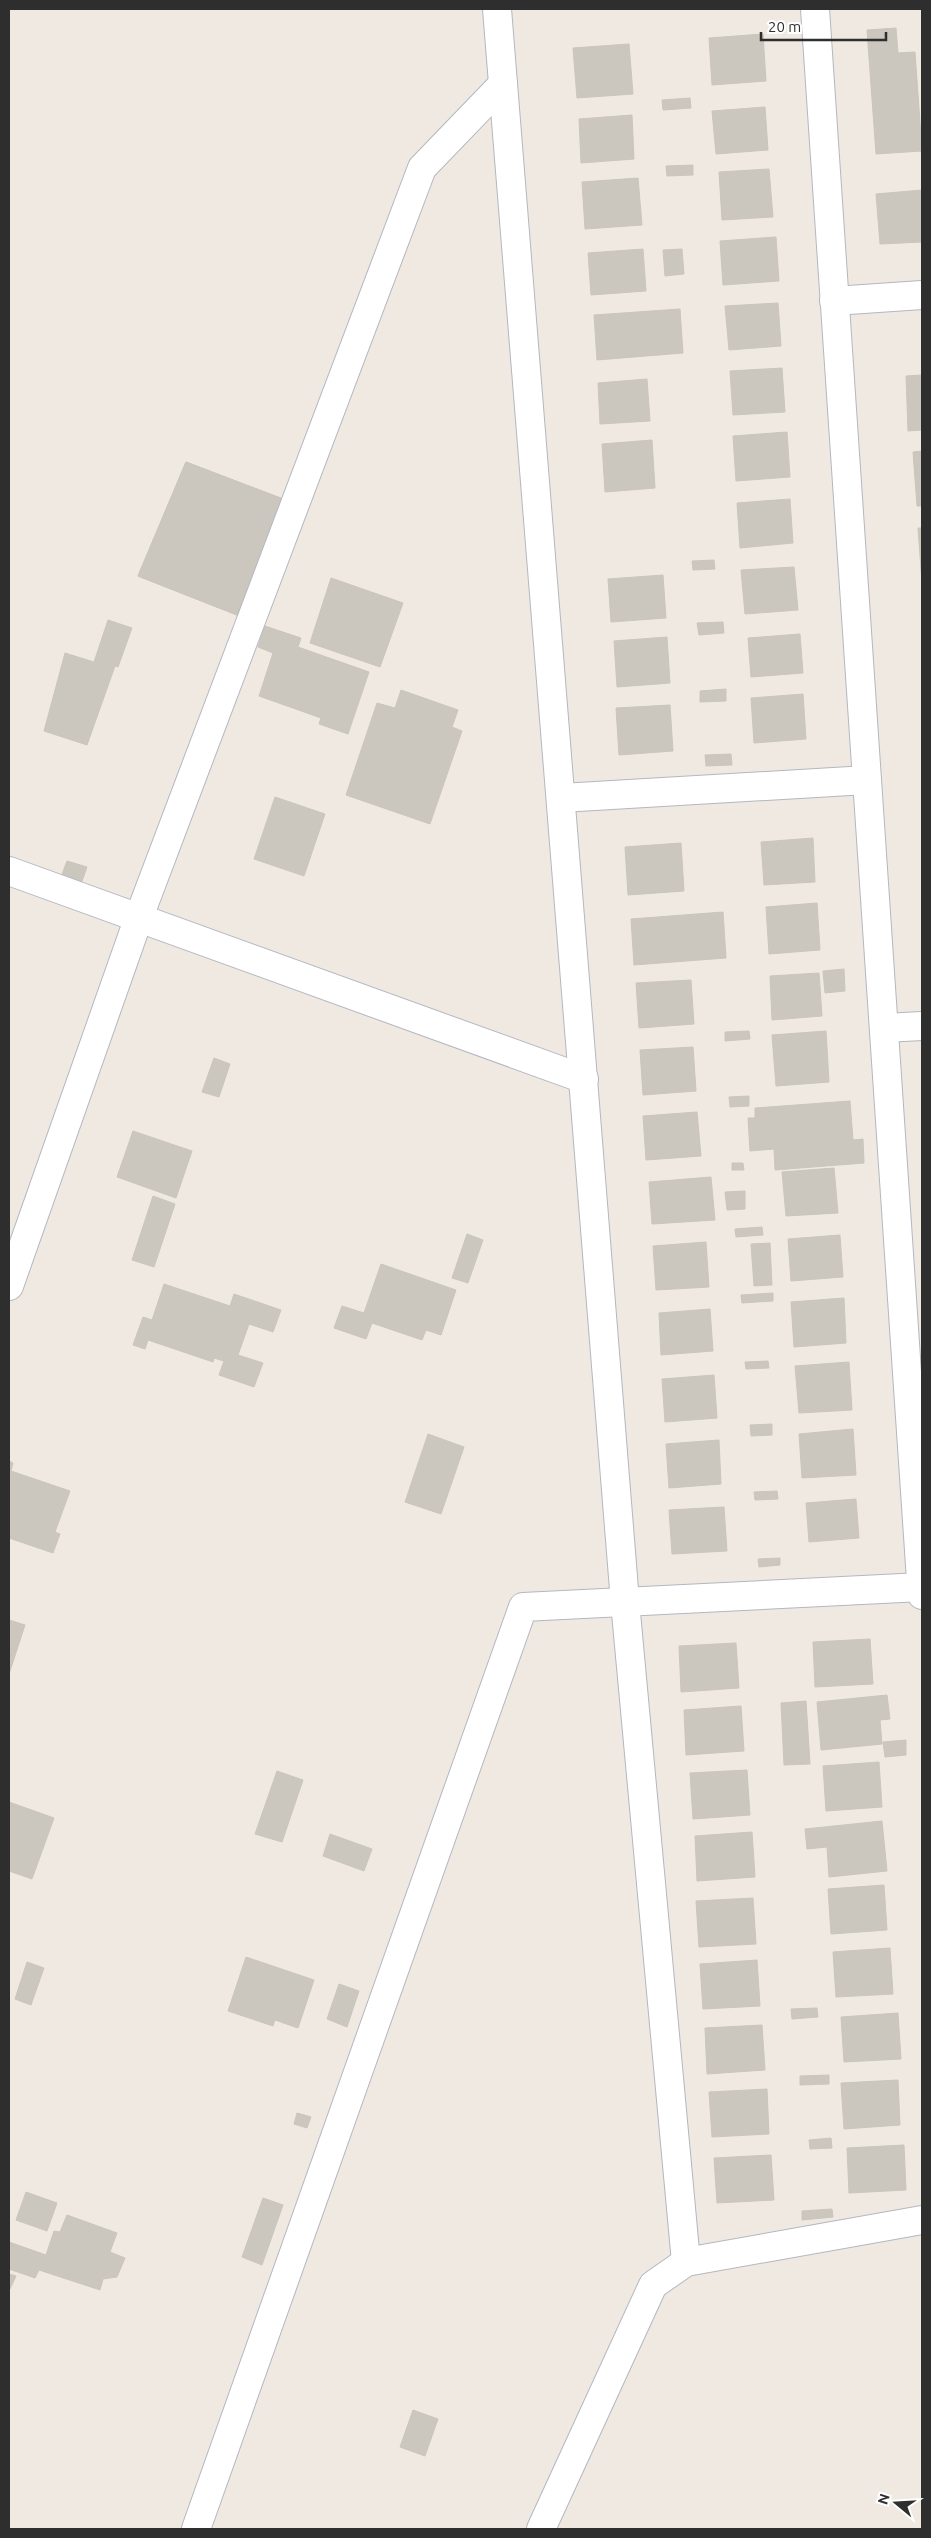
<svg xmlns="http://www.w3.org/2000/svg" width="931" height="2538" viewBox="0 0 931 2538" font-family="Ubuntu,sans-serif">
<style>
.building{fill:#cbc7bf;stroke:#cbc5ba;fill-rule:evenodd}
.lines{fill:none;stroke-linecap:round;stroke-linejoin:round}
.minor-casing{stroke:#b4b7c1;stroke-width:30}
.minor{stroke:#fff;stroke-width:28}
</style>
<rect width="100%" height="100%" fill="#efe9e1"/>
<g class="building">
<path d="M896 28 898 53 915 52 922 151 876 154 867 30Z"/>
<path d="M763 34 766 81 712 85 709 38Z"/>
<path d="M629 44 633 94 577 98 573 48Z"/>
<path d="M690 98 691 108 663 110 662 100Z"/>
<path d="M765 107 768 150 716 154 712 111Z"/>
<path d="M632 115 634 159 581 163 579 119Z"/>
<path d="M693 165V175L667 176 666 166Z"/>
<path d="M769 169 773 217 722 220 719 172Z"/>
<path d="M638 178 642 225 585 229 582 182Z"/>
<path d="M922 190V242L880 244 876 194Z"/>
<path d="M776 237 779 281 723 285 720 241Z"/>
<path d="M643 249 646 291 591 295 588 253Z"/>
<path d="M682 249 684 274 665 276 663 250Z"/>
<path d="M778 303 781 346 729 350 725 306Z"/>
<path d="M680 309 683 353 597 360 594 315Z"/>
<path d="M782 368 785 412 733 415 730 371Z"/>
<path d="M922 375V430L908 431 906 376Z"/>
<path d="M647 379 650 421 600 424 598 383Z"/>
<path d="M787 432 790 477 736 481 733 436Z"/>
<path d="M652 440 655 488 605 492 602 444Z"/>
<path d="M922 451V506H917L913 452Z"/>
<path d="M186 462 283 499 237 615 138 576ZM211 510 224 515 209 556 197 552Z"/>
<path d="M186 462 283 499 237 615 138 576Z"/>
<path d="M790 499 793 543 740 548 737 503Z"/>
<path d="M918 528H922V583Z"/>
<path d="M714 560 715 569 693 570 692 561Z"/>
<path d="M794 567 798 610 745 614 741 570Z"/>
<path d="M663 575 666 618 611 622 608 579Z"/>
<path d="M331 578 403 603 380 667 310 643Z"/>
<path d="M108 620 132 628 118 667 115 666 87 745 44 731 65 653 94 662Z"/>
<path d="M723 622 724 633 699 635 697 623Z"/>
<path d="M265 626 301 638 298 647 369 672 348 734 319 724 321 718 259 696 273 653 258 647Z"/>
<path d="M800 634 803 673 751 677 748 638Z"/>
<path d="M667 637 670 683 617 687 614 641Z"/>
<path d="M726 689V701L700 702V691Z"/>
<path d="M401 690 458 710 452 727 462 731 430 824 346 795 377 703 395 708Z"/>
<path d="M803 694 806 739 754 743 751 698Z"/>
<path d="M670 705 673 751 619 755 616 708Z"/>
<path d="M731 754 732 765 706 766 705 755Z"/>
<path d="M275 797 325 814 304 876 254 859Z"/>
<path d="M813 838 815 882 764 885 761 842Z"/>
<path d="M681 843 684 891 628 895 625 847Z"/>
<path d="M67 861 87 867 81 884 61 877Z"/>
<path d="M817 903 820 950 769 954 766 907Z"/>
<path d="M723 912 726 958 634 965 631 919Z"/>
<path d="M844 969 845 991 825 993 823 971Z"/>
<path d="M819 973 822 1016 772 1020 770 976Z"/>
<path d="M691 980 694 1024 639 1028 636 983Z"/>
<path d="M749 1031 750 1039 725 1041V1032Z"/>
<path d="M826 1031 829 1082 776 1086 772 1035Z"/>
<path d="M693 1047 696 1091 643 1095 640 1050Z"/>
<path d="M214 1058 230 1064 219 1097 202 1092Z"/>
<path d="M749 1096V1106L730 1107 729 1097Z"/>
<path d="M850 1101 853 1140 863 1139 864 1163 775 1170 774 1149 750 1151 748 1118H755V1108Z"/>
<path d="M697 1112 701 1156 646 1160 643 1116Z"/>
<path d="M133 1131 192 1151 176 1198 117 1177Z"/>
<path d="M732 1163H743L744 1170H732Z"/>
<path d="M834 1168 838 1213 786 1216 782 1172Z"/>
<path d="M711 1177 715 1220 652 1224 649 1182Z"/>
<path d="M745 1191V1209L727 1210 725 1192Z"/>
<path d="M153 1196 175 1204 154 1267 132 1260Z"/>
<path d="M762 1227 763 1235 736 1237 735 1229Z"/>
<path d="M467 1234 483 1240 468 1283 452 1278Z"/>
<path d="M840 1235 843 1277 791 1281 788 1239Z"/>
<path d="M706 1242 709 1287 656 1290 653 1246Z"/>
<path d="M770 1243 772 1285 754 1286 751 1244Z"/>
<path d="M381 1264 456 1290 441 1335 426 1330 422 1340 372 1323 366 1339 334 1328 342 1306 364 1313Z"/>
<path d="M164 1284 230 1306 234 1294 281 1310 273 1332 249 1324 238 1355 263 1363 254 1387 219 1375 224 1361 214 1358 213 1362 148 1340 145 1349 133 1345 143 1317 152 1320Z"/>
<path d="M773 1293V1301L742 1303 741 1295Z"/>
<path d="M844 1298 846 1343 794 1347 791 1302Z"/>
<path d="M710 1309 713 1351 661 1355 659 1313Z"/>
<path d="M768 1361 769 1368 746 1369 745 1362Z"/>
<path d="M849 1362 852 1410 799 1413 795 1366Z"/>
<path d="M714 1375 717 1418 665 1422 662 1379Z"/>
<path d="M772 1424V1435L751 1436 750 1425Z"/>
<path d="M853 1429 856 1475 802 1478 799 1434Z"/>
<path d="M428 1434 464 1447 441 1514 405 1502Z"/>
<path d="M719 1440 721 1484 669 1488 666 1444Z"/>
<path d="M9 1461 13 1463 11 1471 70 1491 55 1532 60 1534 53 1553 9 1538Z"/>
<path d="M777 1491 778 1499 755 1500 754 1492Z"/>
<path d="M856 1499 859 1538 809 1542 806 1503Z"/>
<path d="M724 1507 727 1551 672 1554 669 1510Z"/>
<path d="M780 1558V1565L759 1567 758 1559Z"/>
<path d="M9 1620 25 1625 9 1674Z"/>
<path d="M870 1639 873 1684 815 1687 813 1642Z"/>
<path d="M736 1643 739 1688 681 1692 679 1646Z"/>
<path d="M887 1695 890 1719 880 1720 882 1744 821 1750 817 1702Z"/>
<path d="M806 1701 810 1764 784 1765 781 1703Z"/>
<path d="M741 1706 744 1751 686 1755 684 1710Z"/>
<path d="M906 1740V1755L885 1757 883 1742Z"/>
<path d="M879 1762 882 1807 826 1811 823 1766Z"/>
<path d="M747 1770 750 1815 693 1819 690 1773Z"/>
<path d="M277 1771 303 1780 282 1842 255 1834Z"/>
<path d="M9 1802 54 1818 32 1879 9 1871Z"/>
<path d="M882 1821 887 1871 829 1877 827 1847 807 1849 805 1829Z"/>
<path d="M752 1832 755 1877 697 1881 695 1836Z"/>
<path d="M330 1834 372 1849 364 1871 323 1856Z"/>
<path d="M884 1885 887 1930 831 1934 828 1889Z"/>
<path d="M753 1898 756 1944 699 1947 696 1901Z"/>
<path d="M890 1948 893 1994 836 1997 833 1952Z"/>
<path d="M246 1957 314 1980 298 2028 275 2020 273 2026 228 2011Z"/>
<path d="M757 1960 760 2006 703 2009 700 1964Z"/>
<path d="M27 1962 44 1968 31 2005 15 1999Z"/>
<path d="M339 1984 359 1991 347 2027 327 2019Z"/>
<path d="M817 2008 818 2017 792 2019 791 2009Z"/>
<path d="M898 2013 901 2059 844 2062 841 2017Z"/>
<path d="M762 2025 765 2070 707 2074 705 2028Z"/>
<path d="M829 2075V2084L800 2085V2076Z"/>
<path d="M898 2080 900 2125 844 2129 841 2083Z"/>
<path d="M767 2089 769 2134 712 2137 709 2092Z"/>
<path d="M297 2113 311 2117 307 2128 294 2124Z"/>
<path d="M831 2138 832 2148 810 2149 809 2140Z"/>
<path d="M904 2145 906 2190 849 2193 847 2148Z"/>
<path d="M771 2155 774 2200 717 2203 714 2158Z"/>
<path d="M26 2192 57 2203 47 2231 16 2220Z"/>
<path d="M263 2198 283 2205 262 2265 242 2257Z"/>
<path d="M832 2209 833 2217 802 2220V2211Z"/>
<path d="M67 2215 117 2233 110 2252 125 2258 117 2277 103 2279 100 2290 39 2270 35 2278 9 2269V2242L46 2255 54 2231 60 2232Z"/>
<path d="M9 2274 16 2276 10 2289H9Z"/>
<path d="M413 2410 438 2419 425 2456 400 2447Z"/>
</g>
<g class="lines">
<g class="minor-casing">
<g id="minor">
<path d="M497 9 625 1602 686 2262"/>
<path d="M815 9 922 1595"/>
<path d="M834 301 922 295"/>
<path d="M561 798 867 780"/>
<path d="M9 871 584 1079"/>
<path d="M884 1028 922 1026"/>
<path d="M9 1286 139 917 422 168 503 84"/>
<path d="M196 2529 523 1607 922 1587"/>
<path d="M541 2529 653 2285 686 2262 922 2220"/>
</g>
</g>
<use href="#minor" class="minor"/>
</g>
<rect width="931" height="2538" fill="none" stroke="#2e2e2e" stroke-width="20"/>
<g transform="translate(896 2503) rotate(288)" stroke="#ffffff" stroke-width="4" paint-order="stroke">
<path d="M0-4L9 19L0 12L-9 19Z" fill="#2e2e2e"/>
<text y="-8" font-size="14" font-weight="bold" text-anchor="middle" fill="#2e2e2e">N</text>
</g>
<path d="M761 32v8h125v-8" fill="none" stroke="#2e2e2e" stroke-width="2.5"/>
<text x="768" y="32" font-size="15" fill="#2e2e2e" stroke="#ffffff" stroke-width="4" paint-order="stroke">20 m</text>
</svg>
